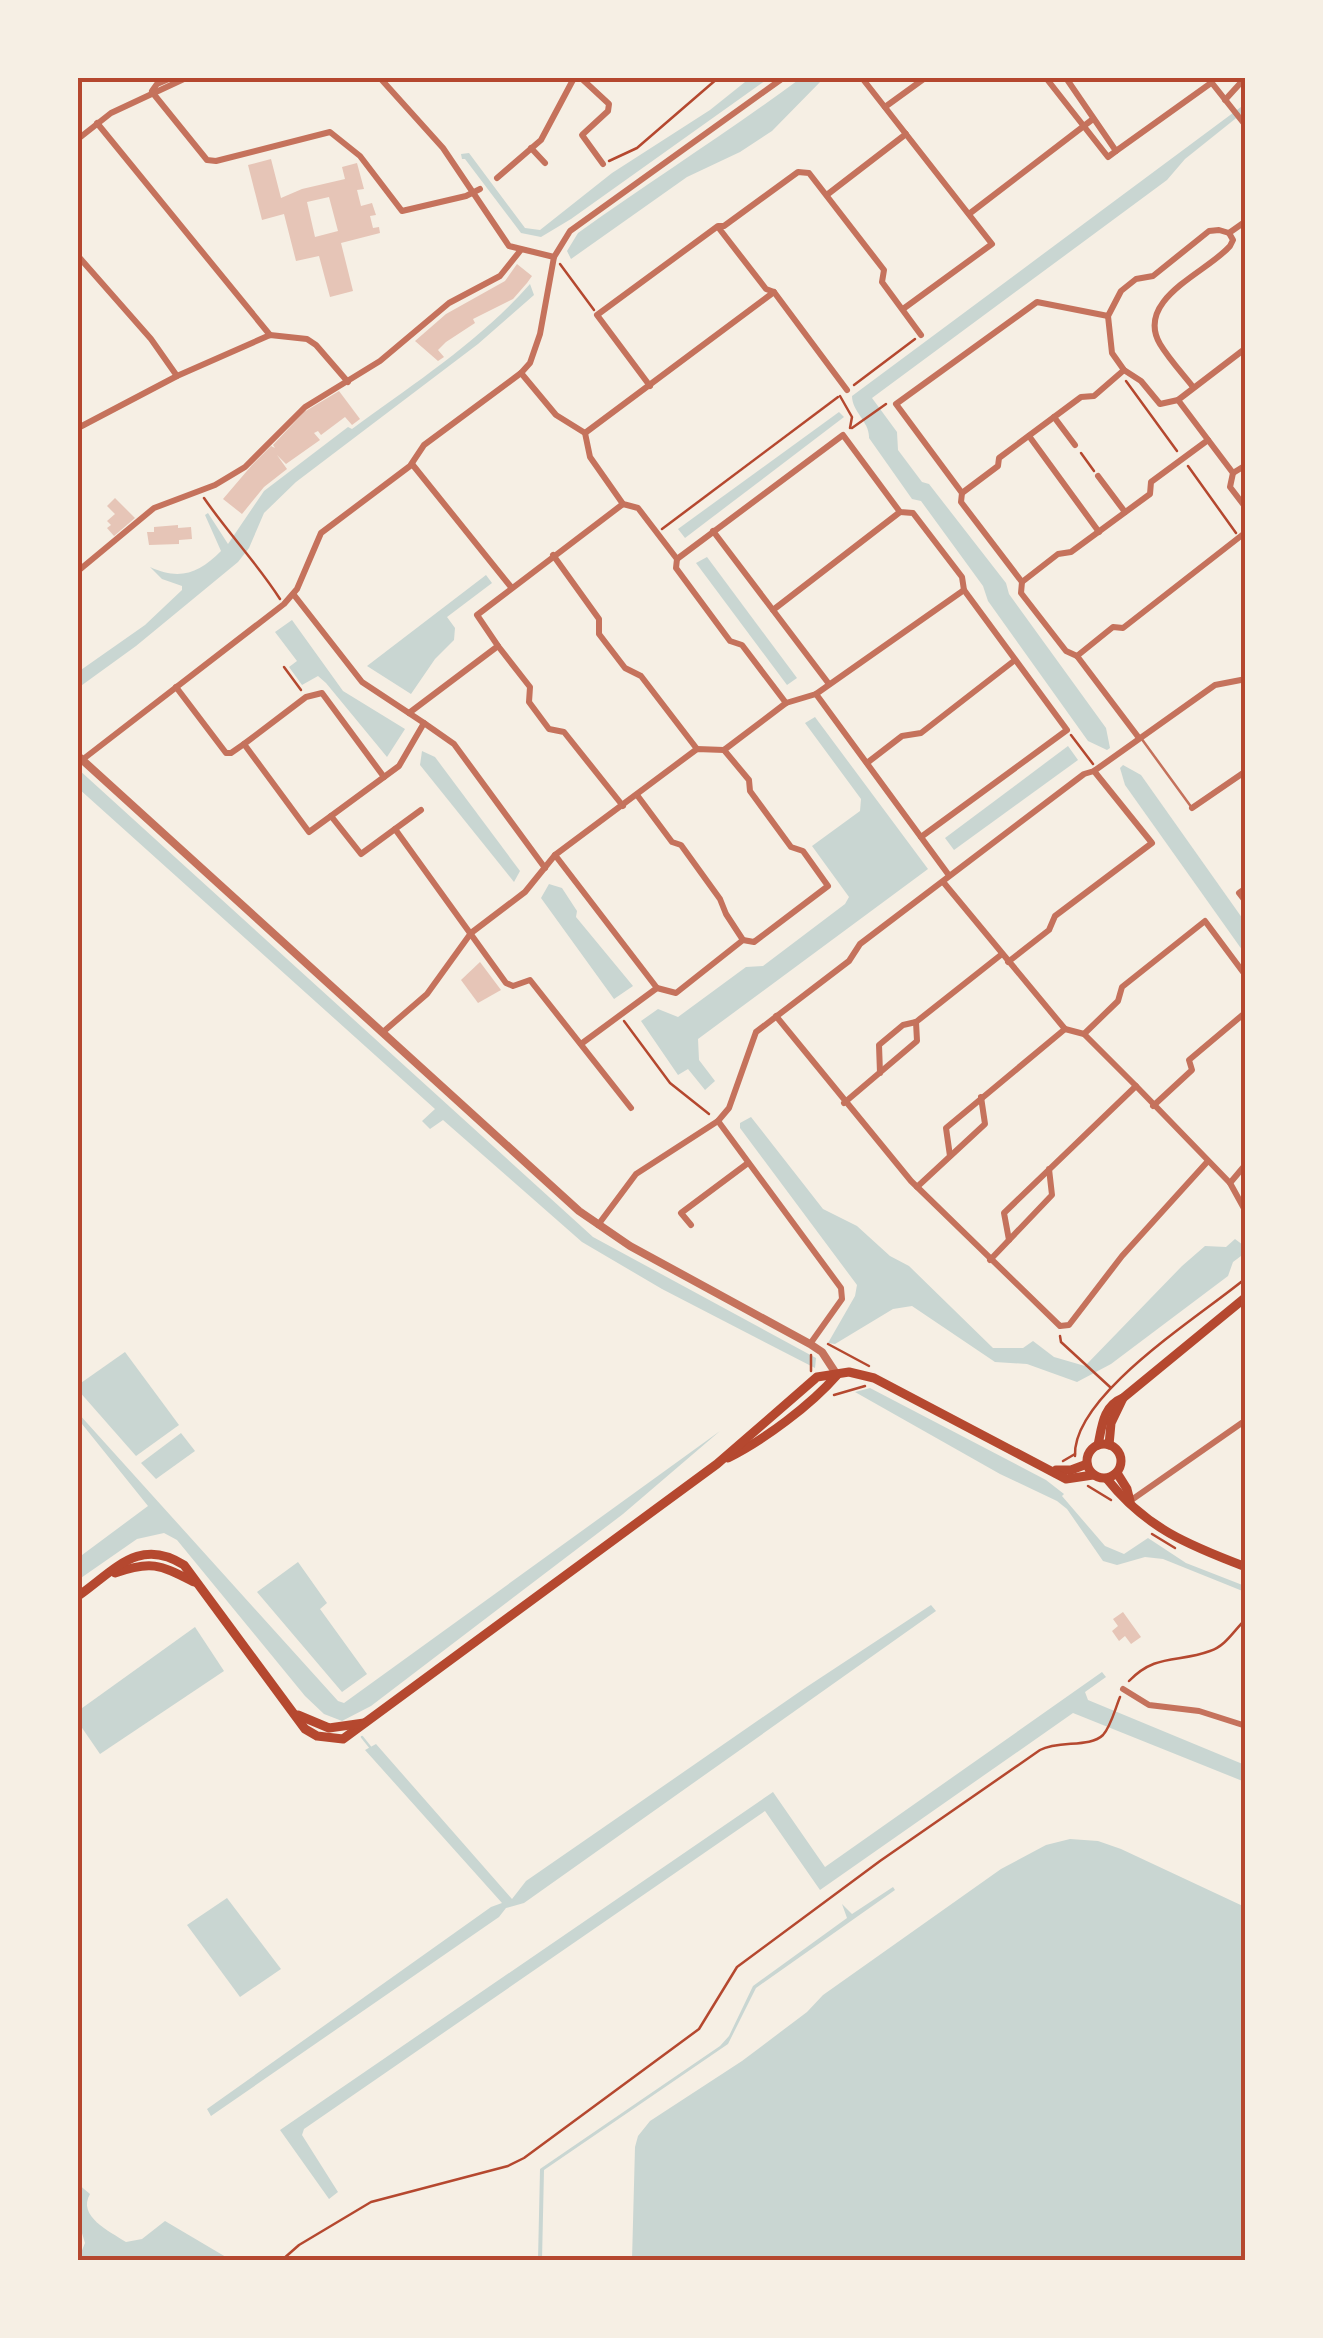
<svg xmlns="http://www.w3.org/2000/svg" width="1323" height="2338" viewBox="0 0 1323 2338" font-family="'PT Sans Narrow',sans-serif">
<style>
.water{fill:#c9d6d2}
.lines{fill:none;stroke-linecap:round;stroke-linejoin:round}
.stream{stroke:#c9d6d2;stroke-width:2.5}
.building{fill:#e6c5b7;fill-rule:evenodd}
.path{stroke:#b5482f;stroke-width:2.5}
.service{stroke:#c5725c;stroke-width:2.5}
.minor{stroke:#c5725c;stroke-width:6}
.tertiary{stroke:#c5725c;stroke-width:8}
.secondary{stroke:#b5482f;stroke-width:9}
.neatline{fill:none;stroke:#b5482f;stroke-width:4}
</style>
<rect width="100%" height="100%" fill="#f6efe4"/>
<g class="water">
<path d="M750 78H769L571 219 541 237 521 233 465 159H462L461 154 469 153 525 228 540 230 612 173 710 110Z"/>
<path d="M801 78H824L772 131 740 152 687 177 571 259 567 251 578 233C652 180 728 132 801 78Z"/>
<path d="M1245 104V111L1185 159 1167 180 872 398 897 432 898 450 922 482 929 484 1006 583 1009 594 1106 728 1110 748 1107 750 1088 741 988 601 983 586 921 501 912 499 869 438C870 422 852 412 852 396Z"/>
<path d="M530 284 534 295 478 344 296 482 264 513 249 548 238 562 136 646 78 688V672L145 625 182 590V586L162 579 150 567C180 581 199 573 221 551L205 515 208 513 228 544 264 491 348 427 352 429C412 385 480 341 530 284Z"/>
<path d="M839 412 844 417 685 538 678 529Z"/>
<path d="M707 557 797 678 787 685 696 563Z"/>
<path d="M486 575 492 583 447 617 455 628 454 640 435 659 411 694 367 666Z"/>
<path d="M292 620 343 691 405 729 387 757 326 683 318 676 302 685 289 667 297 661 275 632Z"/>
<path d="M815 717 928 869 698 1039 699 1060 715 1081 705 1090 688 1069 678 1075 641 1021 658 1009 678 1017 746 967 763 966 845 904 849 897 812 846 860 811 861 799 805 723Z"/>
<path d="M1068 746 1078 760 954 850 945 838Z"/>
<path d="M422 751 435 757 520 871 514 882 420 765Z"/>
<path d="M1123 765 1141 775 1245 922V954L1125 785 1120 768Z"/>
<path d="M78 769 593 1237 816 1358 815 1368 662 1289 582 1242 443 1120 430 1129 422 1121 435 1109 78 788Z"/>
<path d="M549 884 562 888 577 911 576 917 633 986 614 999 541 898Z"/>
<path d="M751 1117 823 1209 857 1226 890 1256 909 1266 993 1348H1023L1033 1341 1054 1357 1085 1366 1182 1266 1205 1246 1226 1247 1235 1239 1243 1245 1245 1253 1233 1262 1228 1276 1111 1364 1077 1382 1027 1364 995 1362 912 1306 893 1309 835 1344 828 1343 855 1296 857 1285 740 1128V1123Z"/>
<path d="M125 1352 179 1425 136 1456 78 1390V1385Z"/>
<path d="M870 1388 1046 1480 1064 1494 1062 1496 1105 1546 1124 1554 1148 1538 1186 1563 1245 1586V1592L1163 1559 1145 1557 1117 1565 1103 1561 1067 1509 1057 1501 1000 1474 855 1392Z"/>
<path d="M78 1413 338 1701 344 1703 720 1431 623 1514 371 1706 342 1721 324 1714 305 1696 177 1540 164 1533 137 1539 78 1580V1558L148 1506 78 1419Z"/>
<path d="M181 1433 195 1451 156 1479 141 1463Z"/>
<path d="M298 1562 327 1603 320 1609 367 1674 342 1692 257 1592Z"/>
<path d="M931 1605 936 1611 524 1903 506 1908 499 1917 211 2116 207 2109 491 1907 502 1903 365 1750 376 1744 512 1899 526 1881 805 1688Z"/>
<path d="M195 1627 224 1671 100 1754 78 1722V1711Z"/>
<path d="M1102 1672 1106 1677 1085 1692 1088 1700 1245 1765V1782L1073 1713 820 1890 765 1811 304 2129 302 2135 338 2192 329 2199 280 2130 773 1792 825 1867Z"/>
<path d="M1070 1839 1098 1841 1121 1849 1245 1907V2260H632L635 2147 638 2136 650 2121 742 2061 807 2012 823 1995 1001 1869 1046 1845Z"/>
<path d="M893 1887 895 1890 756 1988 728 2044 544 2170 542 2260H538L540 2169 720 2046 729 2036 753 1986 847 1918 842 1904 852 1914Z"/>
<path d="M227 1898 281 1969 240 1997 187 1925Z"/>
<path d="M78 2184 90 2194C77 2216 109 2231 126 2242L142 2239 165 2221 231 2260H78L85 2243 78 2220Z"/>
</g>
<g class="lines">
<path class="stream" d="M362 1737 370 1747"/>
</g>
<g class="building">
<path d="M271 159 281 198 302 189 345 179 342 167 357 163 364 189 357 190 361 206 372 203 376 215 370 216 373 228 379 227 380 233 341 243 353 291 330 297 319 256 296 261 284 214 262 220 248 165ZM329 197 338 231 315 237 307 202Z"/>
<path d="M517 264 532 276 527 283 513 299 473 319 475 323 446 342 438 350 444 357 438 361 415 341 446 314 505 281Z"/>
<path d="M339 391 360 419 352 425 345 417 321 435 318 431 314 433 320 440 286 464 277 455 287 469 264 487 242 514 223 499 252 465 271 446 275 448 273 445 304 412Z"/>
<path d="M115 498 135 518 114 536 107 528 111 525 107 521 115 514 107 506Z"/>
<path d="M178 525V528L191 527 192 539 179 540V544L149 545 147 532H154V527Z"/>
<path d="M480 962 501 990 478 1003 461 980Z"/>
<path d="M1123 1612 1141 1637 1131 1644 1125 1636 1119 1641 1112 1631 1118 1626 1113 1619Z"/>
</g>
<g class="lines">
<g class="path">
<path d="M609 161 637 148 718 78"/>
<path d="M560 264 594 310"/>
<path d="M1126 381 1177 451"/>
<path d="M854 385 915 339"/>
<path d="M840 396 852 417 850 428"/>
<path d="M852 428 886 404"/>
<path d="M1081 453 1094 471"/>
<path d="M1188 466 1236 533"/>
<path d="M204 498C228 533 257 563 280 599"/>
<path d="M662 529 838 397"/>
<path d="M284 667 301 690"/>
<path d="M1071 735 1093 764"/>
<path d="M624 1021 670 1083 709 1114"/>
<path d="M1060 1336 1061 1342 1110 1387"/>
<path d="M828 1344 869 1366"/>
<path d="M811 1355V1371"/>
<path d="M834 1395 865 1386"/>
<path d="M1075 1456C1072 1395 1202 1315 1246 1278"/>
<path d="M1063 1461 1075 1454"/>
<path d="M1088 1486 1111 1500"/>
<path d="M1152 1534 1175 1548"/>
<path d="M1129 1681C1156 1653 1178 1663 1210 1651 1226 1646 1234 1630 1246 1619"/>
<path d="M282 2260 299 2245 371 2202 508 2166 524 2158 699 2029 737 1967 880 1861 1040 1750C1059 1740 1090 1748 1103 1735 1111 1726 1115 1709 1120 1697"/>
</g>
<path class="service" d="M1141 738 1192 808"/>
<g class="minor">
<path d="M380 78 443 148 509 246 554 257"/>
<path d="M581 78 609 104 608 111 582 135 603 164"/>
<path d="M862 78 992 244 903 309"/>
<path d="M1046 78 1108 157 1116 151 1066 78"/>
<path d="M1208 78 1246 126"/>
<path d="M152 91 157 84 171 78"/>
<path d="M152 92 207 160 216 161 330 132 360 156 402 211 466 196 480 189"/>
<path d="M1225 100 1245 78"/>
<path d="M885 107 925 78"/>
<path d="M97 123 270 335"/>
<path d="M78 139 111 113 186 78"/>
<path d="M531 148 545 163"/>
<path d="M1116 151 1211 83"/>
<path d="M497 178 541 140 574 78"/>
<path d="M828 194 906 134"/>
<path d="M969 214 1093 119"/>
<path d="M718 227 766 289 774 292 847 390"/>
<path d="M1229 233 1219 230 1209 231 1153 276 1136 279 1121 291 1108 316 1112 353 1124 370 1141 381 1160 404 1178 400 1246 348"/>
<path d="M1229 233 1246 221"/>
<path d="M78 256 151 339 177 376"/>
<path d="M1108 316 1037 302 896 404 962 493 961 502 1022 582 1021 593 1066 651 1077 656 1139 738"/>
<path d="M521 373 556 415 585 433 590 457 623 504 638 508 677 559 676 568 730 641 742 645 786 703"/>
<path d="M650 386 597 315 718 226H724L798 172 809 173 884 270 882 282 921 335"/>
<path d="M1193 387C1182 373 1169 359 1160 344 1134 299 1208 272 1230 246L1233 240 1229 233"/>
<path d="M1178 400 1233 473 1230 487 1246 508"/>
<path d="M1054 417 1075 445"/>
<path d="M78 428 177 376 270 335 307 339 316 345 348 382"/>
<path d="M585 433 774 292"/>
<path d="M1029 436 1099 532"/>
<path d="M412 464 511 587"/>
<path d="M1233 473 1246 465"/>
<path d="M1098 476 1125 512"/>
<path d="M962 493 998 466 999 458 1081 397 1094 396 1124 370"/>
<path d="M713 531 829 684"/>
<path d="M553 555 599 619V634L625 668 641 676 697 749"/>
<path d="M677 559 843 435 900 512 913 513 962 577 964 590 1067 730 921 837"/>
<path d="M78 571 154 508 215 485 245 467 305 407 380 361 449 303 500 276 520 251"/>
<path d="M1022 582 1058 554 1071 552 1150 494 1151 482 1208 440"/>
<path d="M294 595 362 682 424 723 399 766 331 816"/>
<path d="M773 610 900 512"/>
<path d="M498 646 530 687 529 702 549 729 564 732 623 806"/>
<path d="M1077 656 1113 627 1123 628 1246 532"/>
<path d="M176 687 226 753H231L244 744 309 832 331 816 361 854 395 829 506 983 513 986 530 980 631 1108"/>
<path d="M816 694 948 874"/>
<path d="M409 713 498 646 477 615 623 504"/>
<path d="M424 723 454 744 545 868"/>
<path d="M244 744 306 697 322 693 384 777"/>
<path d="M82 760 284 604 297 589 321 533 410 466 424 445 521 373 530 363 540 334 554 257 570 231 783 78"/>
<path d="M867 763 902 736 921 733 1015 660"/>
<path d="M637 795 672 842 681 845 720 899 726 914 743 940"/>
<path d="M1192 808 1246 771"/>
<path d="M395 829 421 810"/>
<path d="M555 855 657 988"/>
<path d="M944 883 1065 1029 1084 1034 1136 1086 1230 1183 1246 1212"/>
<path d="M1246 888 1239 893 1246 902"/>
<path d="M1008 962 1049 930 1055 916 1152 843 1094 771"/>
<path d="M776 1016 911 1181 1060 1326 1069 1325 1122 1256 1208 1161"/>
<path d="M383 1032 427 994 471 933 525 892 555 855 697 749 724 750 786 703 816 694 964 590"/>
<path d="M1084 1034 1118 1001 1122 987 1205 921 1246 976"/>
<path d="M581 1044 657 988 676 993 743 940 754 942 828 886 803 851 791 847 750 791 749 780 724 750"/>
<path d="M880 1073 879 1045 903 1025 916 1022 1002 954"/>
<path d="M844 1103 917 1041 916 1022"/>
<path d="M1153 1106 1192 1070 1189 1060 1246 1012"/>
<path d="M718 1121 841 1288 842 1299 810 1344"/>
<path d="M950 1156 946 1128 1065 1029"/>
<path d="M1230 1183 1246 1164"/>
<path d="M917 1187 985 1124 981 1097"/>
<path d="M598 1225 636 1174 718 1121 729 1108 756 1032 849 961 860 944 1084 774 1094 771 1215 685 1246 679"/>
<path d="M691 1225 681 1213 748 1163"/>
<path d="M1009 1240 1004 1213 1136 1086"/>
<path d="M990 1260 1052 1195 1049 1169"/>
<path d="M1130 1501 1246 1420"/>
<path d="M1123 1689 1149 1705 1199 1711 1246 1726"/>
</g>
<path class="tertiary" d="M78 756 579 1211 630 1246 810 1344 822 1352 837 1375"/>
<g class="secondary">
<circle cx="1104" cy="1461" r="17"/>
<path d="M1098 1445C1102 1426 1103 1406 1123 1398L1246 1297"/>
<path d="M1109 1445 1111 1423 1123 1398"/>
<path d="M728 1458C764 1440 811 1405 837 1375"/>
<path d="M1056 1470H1071L1087 1464"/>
<path d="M1117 1473 1127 1489 1130 1501"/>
<path d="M1107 1479C1146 1528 1188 1545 1246 1567"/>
<path d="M115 1573C152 1560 160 1565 194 1582"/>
<path d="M78 1596C114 1571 139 1536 184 1565L305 1729 317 1736 343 1739 717 1464 817 1377 849 1372 874 1378 1066 1479 1093 1475"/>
<path d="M298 1715 329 1728 364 1723"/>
</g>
</g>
<rect width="1323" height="2338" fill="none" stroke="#f6efe4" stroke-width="160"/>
<rect x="80" y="80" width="1163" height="2178" class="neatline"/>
</svg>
